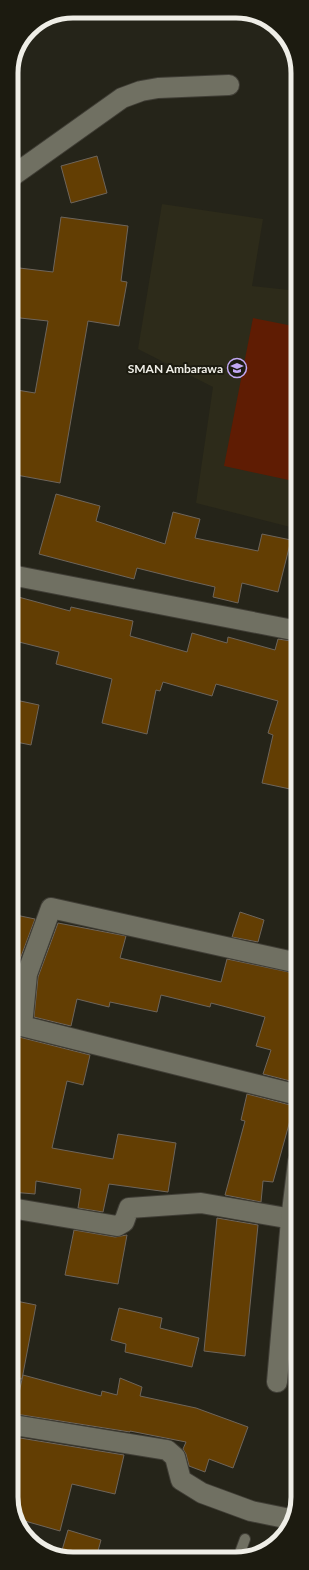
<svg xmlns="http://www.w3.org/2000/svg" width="309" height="1570" viewBox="0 0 309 1570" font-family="Lato,sans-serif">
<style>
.built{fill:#2d2b1a}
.green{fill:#5f1c03}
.building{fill:#633e03;stroke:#6e655b}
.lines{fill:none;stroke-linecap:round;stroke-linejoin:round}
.lane-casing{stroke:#403e36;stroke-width:12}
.street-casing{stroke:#403e36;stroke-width:22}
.lane{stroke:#707062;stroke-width:10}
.street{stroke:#707062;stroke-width:20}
.labels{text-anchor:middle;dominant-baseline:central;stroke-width:4;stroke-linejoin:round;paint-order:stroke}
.poi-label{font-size:12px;font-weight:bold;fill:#efeee7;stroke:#1c1b10;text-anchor:end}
.rim{fill:none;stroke:#efeee7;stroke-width:5}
</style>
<rect width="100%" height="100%" fill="#252419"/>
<g class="built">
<path d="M162 204 263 219 252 286 298 291V529L196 503 213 387 138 349Z"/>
<path d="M298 534V611L291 609Z"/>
</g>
<path class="green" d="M253 318 298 327V482L224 466Z"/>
<g class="building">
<path d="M97 156 107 193 71 203 61 166Z"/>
<path d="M61 217 128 226 121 281 127 282 119 326 88 321 60 483 11 474V389L35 393 48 321 11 317V267L53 272Z"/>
<path d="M56 494 100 506 96 521 165 544 173 512 200 519 195 538 258 551 262 534 291 540 278 592 242 583 238 603 213 597 215 587 185 580 137 568 134 579 39 554Z"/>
<path d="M11 595 70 611 71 607 133 621 130 636 187 652 192 633 227 643 228 637 275 650 278 639 298 642V750L290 789 262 783 273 735 268 733 278 701 216 684 212 696 163 682 160 691 156 690 147 734 102 723 112 679 56 664 59 652 11 640Z"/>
<path d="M11 699 39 705 31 745 11 741Z"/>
<path d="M240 912 264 920 258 942 232 937Z"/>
<path d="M11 914 35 919 16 970 11 1016Z"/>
<path d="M58 923 126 936 120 958 221 982 227 959 298 974V1083L263 1074 271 1050 256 1046 265 1017 211 1003 210 1007 161 995 157 1012 110 1002 109 1007 77 999 71 1026 34 1017 38 977Z"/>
<path d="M11 1030 14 1034 19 1037 90 1055 83 1085 67 1081 52 1148 113 1159 118 1134 176 1143 168 1192 109 1184 103 1212 78 1208 81 1189 36 1181 35 1194 11 1192V1091L17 1067 11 1066Z"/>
<path d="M247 1094 294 1106 273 1182 263 1181 261 1202 225 1195 245 1121 241 1120Z"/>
<path d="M217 1218 258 1225 245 1356 204 1351Z"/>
<path d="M74 1230 115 1237 127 1235 118 1284 65 1275Z"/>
<path d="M11 1300 36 1305 22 1379 11 1378Z"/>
<path d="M119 1308 162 1318 160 1328 199 1338 192 1367 125 1352 126 1344 111 1340Z"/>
<path d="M23 1375 101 1396 102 1391 117 1395 120 1378 142 1387 140 1396 196 1408 248 1427 233 1468 209 1459 205 1472 189 1466 186 1454 183 1449 186 1442 130 1431V1432L22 1415H14Z"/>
<path d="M11 1438H20L124 1455 115 1494 72 1484 60 1531 18 1519 12 1505Z"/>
<path d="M68 1530 101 1540 96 1558 60 1557Z"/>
</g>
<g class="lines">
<g class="lane-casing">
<g id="lane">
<path d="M282 1325 298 1326"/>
<path d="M238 1558 245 1539"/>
</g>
</g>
<g class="street-casing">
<g id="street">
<path d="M11 177 122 98 141 91 158 88 229 85"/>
<path d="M11 575 298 631"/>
<path d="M298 963 51 908 27 974 22 1026 298 1095"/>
<path d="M11 1208 117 1226 124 1222 129 1208 201 1203 298 1220"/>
<path d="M277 1382 291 1220 298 1162"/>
<path d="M11 1427 20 1426 167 1450 175 1457 181 1480 202 1493 251 1511 290 1519"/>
</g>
</g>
<use href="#lane" class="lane"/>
<use href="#street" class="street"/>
</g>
<defs>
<g id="school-ring" transform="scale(1)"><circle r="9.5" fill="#1c1b10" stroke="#c2a8f3" stroke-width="1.5"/><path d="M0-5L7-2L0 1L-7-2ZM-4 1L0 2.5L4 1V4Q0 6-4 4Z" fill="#c2a8f3"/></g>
</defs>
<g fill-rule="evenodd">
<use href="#school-ring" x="237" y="368"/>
</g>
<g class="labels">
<g class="poi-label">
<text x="223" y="368">SMAN Ambarawa</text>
</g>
</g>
<path d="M0 0H309V1570H0ZM73 18H236A55 55 0 0 1 291 73V1497A55 55 0 0 1 236 1552H73A55 55 0 0 1 18 1497V73A55 55 0 0 1 73 18Z" fill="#1c1b10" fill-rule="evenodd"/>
<path class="rim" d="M73 18H236A55 55 0 0 1 291 73V1497A55 55 0 0 1 236 1552H73A55 55 0 0 1 18 1497V73A55 55 0 0 1 73 18Z"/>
</svg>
